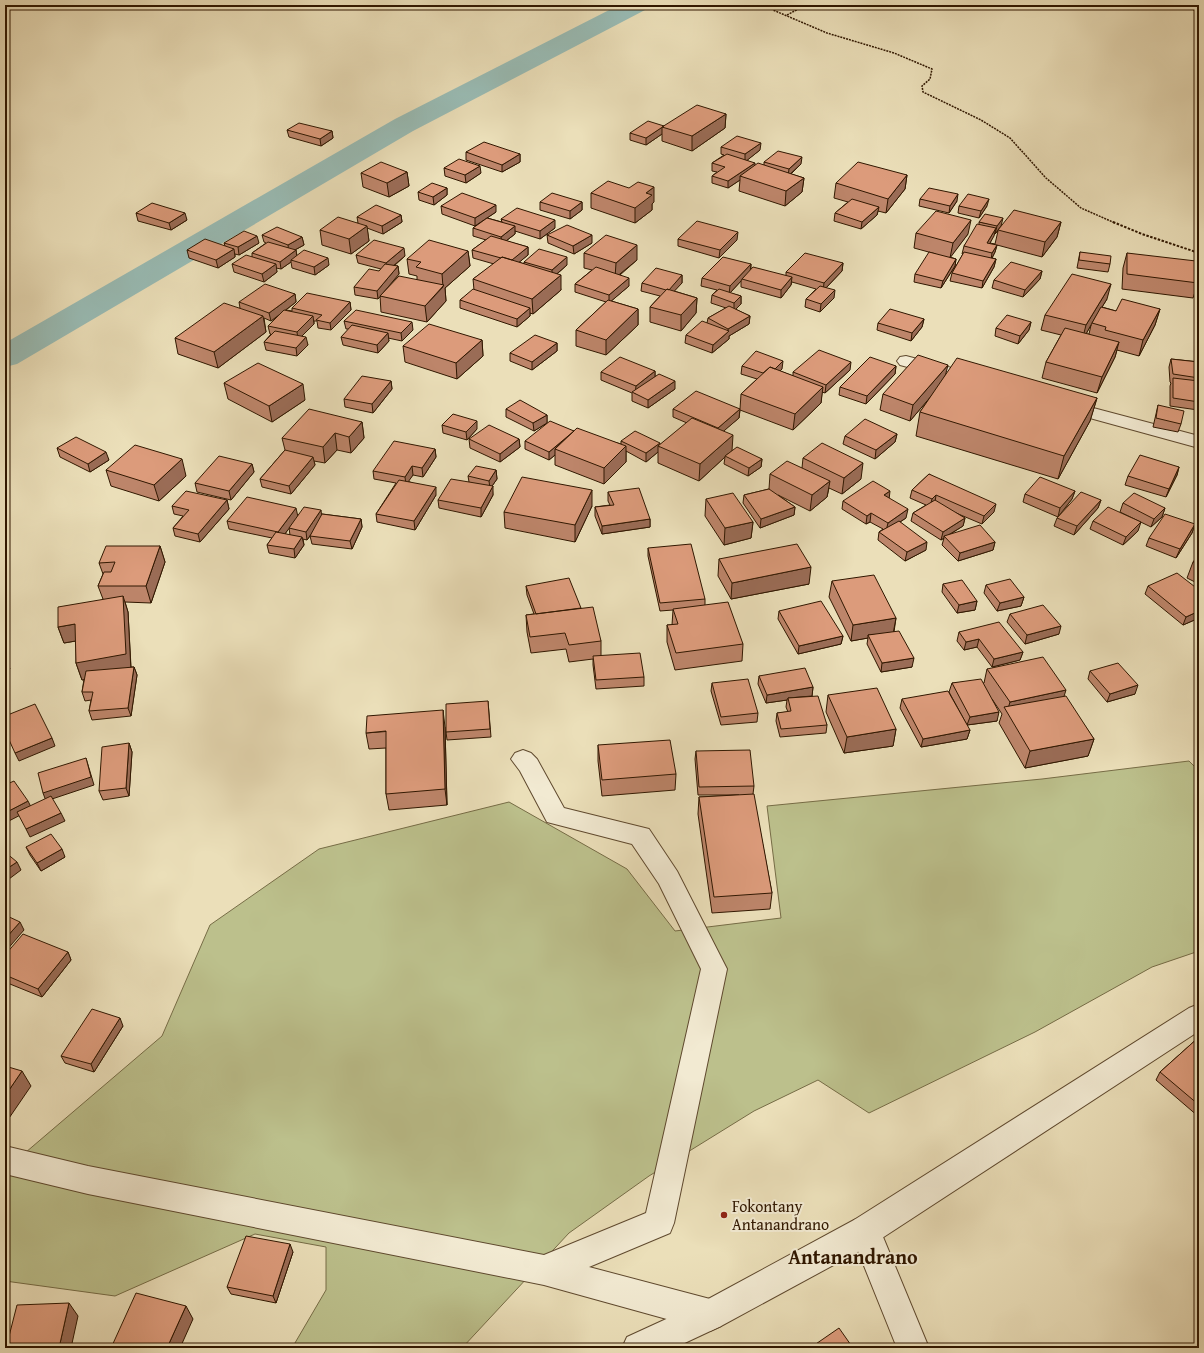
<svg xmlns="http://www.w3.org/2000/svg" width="1204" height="1353" font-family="'Gentium Book Plus',serif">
<rect width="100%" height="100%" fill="#ebdfb9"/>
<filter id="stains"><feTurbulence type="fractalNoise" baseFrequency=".005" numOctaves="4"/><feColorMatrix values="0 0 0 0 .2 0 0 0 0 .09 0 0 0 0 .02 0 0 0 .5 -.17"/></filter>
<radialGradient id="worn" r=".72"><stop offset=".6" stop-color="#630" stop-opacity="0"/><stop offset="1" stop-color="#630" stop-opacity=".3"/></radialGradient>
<path fill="#bcc08c" stroke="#766c46" d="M1189 761 1199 771V951L1152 967 1035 1032 869 1113 818 1080 754 1111 649 1176 569 1233 462 1348H292L326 1290V1247L255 1234 115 1296 5 1281V1170L162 1036 210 925 319 849 509 802 627 869 675 931 781 918 767 806 1042 779Z"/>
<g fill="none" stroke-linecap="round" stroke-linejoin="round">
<path fill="#99bcb5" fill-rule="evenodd" d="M619 5H649L645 10 413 131 17 364 5 367V343L395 119Z"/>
<g stroke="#5f492e" stroke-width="2">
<path id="minor" d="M906 356 982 376 985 380 982 384 976 385 900 365 897 361 900 357Z
M1063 400 1199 436V448L1057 409 1054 405 1057 401Z
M523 750 531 753 537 759 564 808 649 829 677 871 727 969 674 1223 670 1233 589 1267 710 1299 721 1304 726 1315 721 1326 710 1331 544 1285 88 1194 5 1174V1146L88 1166 544 1255 646 1213 701 969 659 884 632 844 547 822 520 771 511 759 515 753Z
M865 1216 876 1220 929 1348H897L850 1231 854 1220Z"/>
</g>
<g stroke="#5f492e" stroke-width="2">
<path id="tertiary" d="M1199 1004V1031L876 1242 721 1326 674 1348H622L627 1337 699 1304 854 1220 1189 1008Z"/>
</g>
<path stroke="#301700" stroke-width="1.5" stroke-dasharray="2 1" stroke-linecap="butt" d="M771 5 773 10 827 33 894 53 932 69 930 79 922 86 923 92 981 120 1010 138 1046 178 1081 208 1115 223
M787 15 806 5"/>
<path stroke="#301700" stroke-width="2" stroke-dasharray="2.5 1.5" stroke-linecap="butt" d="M1113 222 1142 234 1199 253"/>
<use href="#minor" fill="#f2ead2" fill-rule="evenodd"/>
<use href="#tertiary" fill="#f2ead2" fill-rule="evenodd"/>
</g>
<path fill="#bd856a" stroke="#301700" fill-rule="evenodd" d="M1181 5H1199V12Z
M726 114 725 128 692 151 662 141V134L646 145 630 140V133Z
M287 130 332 131 333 138 321 146 289 137Z
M721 147 760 150 747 160 755 166 764 165V162L801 164 791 174 804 178 802 192 785 206 739 191 740 180 728 188 712 183V176L717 172 712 171V163L724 155 721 154Z
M466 152 520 154V162L502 172 466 160Z
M444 168 481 173 466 183 445 176Z
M407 172 409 186 389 197 363 187 361 173Z
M907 175 905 189 886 213 878 211 877 215 861 229 834 221 835 213 848 202 834 198 836 183Z
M447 188V195L434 205 419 200 418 192Z
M591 193 654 202 652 204V210L635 223 591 208Z
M920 199 957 201 949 213 919 206Z
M540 202H582V210L570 219 540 210Z
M441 206 496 212 487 218 502 222 501 219 555 228 540 239 515 231V234L506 241 528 247V255L519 262 524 264V262L567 265 557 274 561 290 533 314 530 313V316L517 327 460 308V300L474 290 473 279 494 264 473 258 472 250 486 240 473 236V228L481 222 475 226 442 214Z
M959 206H987L979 218 958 213Z
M136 213 187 220 171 230 138 221Z
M401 215 402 222 383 234 367 228 369 241 351 254 322 245 320 230 358 223 357 217Z
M979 222 1001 226 1061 222 1057 237 1042 257 997 245 995 252 992 258 996 259 994 267 982 288 950 281 952 273 963 254H962L964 246 979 225ZM998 231 995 244 990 243 994 234H995Z
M916 233 968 234 950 257 956 259 955 266 941 288 914 282 915 274 936 254 914 248Z
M262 235 302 237 304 245 295 250H296L297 256 329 265 315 275 292 268 291 262 281 269 276 268 277 272 264 282 234 272 232 264 252 257V253L266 243 264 242Z
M547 235 592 243 574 254 548 243Z
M678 239 737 240 719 258 678 246Z
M224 243H259L239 255 235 254V257L218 268 189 258 187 250 225 246Z
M468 251 470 266 445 288 446 301 427 322 381 312 380 296 417 280V276L409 274 407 259Z
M1080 252 1110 264 1108 272 1077 268Z
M584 253 637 260 620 275 629 286 611 301 638 309V325L606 355 576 346V330L606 302 575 292V284L592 270 584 268Z
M1127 253 1198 283 1193 298 1122 289 1123 268Z
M356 255 405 256 394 266H398L399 274 378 299 355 295 354 287 379 271 381 269 358 263Z
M843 263 842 271 826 288 834 298 820 312 805 307 806 299 816 289 792 282 791 285 781 298 741 287V281L730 293 741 296V304L735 309 750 316 749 324 729 336V339L712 353 685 343 686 335 707 323 708 318 726 308 711 303 712 295 717 290 701 286 702 278 751 264V269L786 276V272Z
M1042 271 1040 279 1023 297 992 288 994 280Z
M682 275V283L674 291 697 298 696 313 681 331 650 322V307L660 296 641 291 642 283Z
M295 294 296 302 286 310 292 311V308L350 302 351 310 331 330 318 328 317 321H314V324L302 336 308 345 297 356 266 350 264 342 271 334H270L268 326 279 315 271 321 264 318 266 332 218 368 178 354 175 338 240 308 239 302Z
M1107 299 1102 307 1116 311 1160 309 1155 325 1139 356 1117 350 1115 357 1097 393 1042 378 1046 362 1061 335 1041 330 1045 315ZM1091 325 1089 334H1086Z
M924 319 922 327 911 341 877 330 878 323Z
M344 321 413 330 402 341 388 338 389 341 378 353 343 345 341 337 349 329H346Z
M1031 322 1029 330 1018 344 995 336 996 328Z
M482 340 483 356 457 379 405 362 403 346Z
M557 343V351L532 370 510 361V353Z
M1171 359 1199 362V409L1198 410 1170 406V386L1171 383 1170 382 1169 367Z
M742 366 782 369 780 371 793 376V372L850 370 825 393 822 392 821 403 793 430 740 410 739 418 723 431 731 451 762 459 761 467 748 476 724 464 725 457 699 481 658 463V452L646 462 626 451V462L604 484 555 465V455L549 460 525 449V441L574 431 621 444V441L660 445 687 423 673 417V409H740L741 394 757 379 741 374Z
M896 366 895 374 866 404 839 395 840 387Z
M655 371V377L675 389 648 408 632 401V393L601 380V372Z
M945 376 1097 398 1090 421 1058 479 916 436 920 412 931 396 910 421 880 410 883 394Z
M391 381 392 389 373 413 345 407 344 399Z
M224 383 305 400 272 422 228 399Z
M1158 405 1181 424 1178 432 1153 427 1156 414Z
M506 409 547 415V423L534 431 506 417Z
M362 422 364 438 351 453 337 450 325 463 314 461 315 465 291 494 262 487 260 479 285 450 282 438Z
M442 425 477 429 467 440 443 433Z
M897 434 895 442 875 459 843 444 845 436Z
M469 439H519L520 447 500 462 470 448Z
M57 448 109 460 90 472 60 457Z
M435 449 436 457 423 477 413 475 408 481 436 495 415 530 377 522 376 514 396 483 374 479 373 471Z
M803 458 861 479 842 494 829 488 827 497 810 511 778 495 795 507 794 515 760 528 743 503 744 495 769 489 770 474 802 468Z
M252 464 254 472 231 500 197 492 195 483Z
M1179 467 1177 475 1166 497 1125 485 1128 476Z
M106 470 186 476 159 501 111 486Z
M496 470 497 479 492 486 493 495 481 517 439 508 438 500 469 482 468 476Z
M929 474 994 512 982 524 956 513 965 518 963 526 949 535 995 542 993 550 958 561 942 545 944 538 941 540 911 521 913 513 926 505 910 498 912 490Z
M1075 491 1072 499 1058 517 1023 502 1025 494Z
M608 492 650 519V527L602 534 595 516V507L610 505 608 501Z
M706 499 753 522 751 538 724 545 705 516Z
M889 499 906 518 900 522 926 550 905 561 878 540 879 532 883 529 870 522 866 524 842 509 843 501Z
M227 500 229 509 200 542 175 536 173 528 183 516 174 514 172 506Z
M1101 500 1098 508 1074 535 1054 526 1057 518Z
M1123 503 1165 508 1162 517 1151 527 1120 512Z
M592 506 575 542 505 528 504 512Z
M322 514 361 519 362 527 352 549 312 544 310 536 307 540 303 539 304 545 295 558 269 553 267 545 272 538 229 529 227 521 298 515ZM289 528 290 535 285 534Z
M1093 521 1138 531 1123 545 1090 529Z
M1195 524 1192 533 1176 558 1146 546 1149 538Z
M160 546 165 562 151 603 125 602 128 612 131 667H134L137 675 131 716 92 720 89 711 91 700 85 701 82 692 84 679 82 680 76 663V641L64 643 58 627 103 599 98 586 103 574 99 563Z
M648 548 705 599V605L743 644 742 661 675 670 667 642V625H672L673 610 660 611 648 556Z
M1199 555V584L1187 578 1193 562Z
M719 559 809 584 731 599 718 576Z
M832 581 896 618 894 632 912 667 881 672 867 644 868 638 851 641 829 597Z
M943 584 977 601 975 610 957 613 942 592Z
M986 585 1024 597 1021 606 997 611 984 593Z
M526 586 581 608 601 641V656L644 677V686L596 689 593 665V659L569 662 566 649 531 653 527 632 526 615 534 614 527 595Z
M1148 586 1199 590V618L1183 625 1145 594Z
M779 611 843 636 841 644 798 654 778 619Z
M1010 614 1059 634 1025 644 1007 622Z
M959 632 1023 652 1020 660 992 667 977 647 964 650 957 641Z
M987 669 1064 696 1094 739 1088 756 1025 768 999 723 1002 714 992 699 997 721 967 725 949 692 952 683H984Z
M1090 671 1135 694 1107 702 1088 679Z
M759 676 813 687 812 696 827 725 826 733 780 737 776 721 777 713 788 712 786 707 787 700 766 703 758 684Z
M712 683 758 713 757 722 721 725 711 691Z
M828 695 896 729 893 746 844 753 826 712Z
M902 699 970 730 967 739 921 747 900 708Z
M488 701 491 737 447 740 446 732Z
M445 727 447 805 389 810 386 794V748L369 749 366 733Z
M129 743 132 752 129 796 103 800 99 791Z
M598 745 676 774 675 790 602 796 598 761Z
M696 751 754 786 753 794 772 893 770 909 712 913 698 814 699 797 739 795H698L695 759Z
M26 847 65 857 41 871 30 855Z
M68 952 71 960 42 997 5 982V955Z
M123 1026 94 1072 65 1063 61 1056Z
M1199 1037V1117L1156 1080 1160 1072Z
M293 1252 276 1303 231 1294 227 1287Z"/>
<path fill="#9a6c56" stroke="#301700" d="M726 114 725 128 692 151V136Z
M662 127V134L646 145V138Z
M332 131 333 138 321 146 320 139Z
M761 143 760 150 745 162V154Z
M520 154V162L502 172V165Z
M802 157 801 164 788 176 789 169Z
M755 163V170L740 176V180L728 188V181Z
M480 166 481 173 466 183 465 175Z
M407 172 409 186 389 197 387 183Z
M907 175 905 189 886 213 888 199Z
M804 178 802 192 785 206 786 191Z
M654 187V202L652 204V210L635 223V208L646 193Z
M447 188V195L434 205 433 197Z
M958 194 957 201 949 213 950 206Z
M989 199 987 206 979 218 981 211Z
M582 202V210L570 219V211Z
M496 205V212L475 226V218Z
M879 207 877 215 861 229 862 222Z
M185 213 187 220 171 230 169 223Z
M401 215 402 222 383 234 382 226Z
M1003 218 1001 226 995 234 997 226Z
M555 220V228L540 239V231Z
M971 220 968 234 950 258 953 243Z
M1061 222 1057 237 1042 257 1045 242Z
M367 226 369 241 351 254 349 239Z
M515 226V234L502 244 501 237Z
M996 228 994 236 986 250 987 243Z
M738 232 737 240 719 258 720 250Z
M592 235V243L574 254 573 246Z
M257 236 259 243 239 255 238 247Z
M302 237 304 245 289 253 288 245Z
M637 245V260L615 278 616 263Z
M997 245 995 252 991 260 992 253Z
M528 247V255L511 269 510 261Z
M404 248 405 256 387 271 386 263Z
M234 249 235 257 218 268 216 260Z
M296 250 297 258 291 260V262L281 269 280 262Z
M468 251 470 266 445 288 446 301 427 322 425 306 443 287 442 274Z
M567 257V265L552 278V270Z
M328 258 329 265 315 275 314 267Z
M956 259 955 266 941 288 943 281Z
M996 259 994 267 982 288 983 281Z
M843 263 842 271 823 291 824 283Z
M276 264 277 272 264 282 262 274Z
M751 264 750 272 742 279 741 281 729 294 730 286Z
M398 266 399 274 378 299 377 291Z
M1042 271 1040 279 1023 297 1025 290Z
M561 275V290L533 314 532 299Z
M682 275V283L668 298V290Z
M792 277 791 285 781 298V290Z
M629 278V286L609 303V295Z
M1111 284 1107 299 1092 323 1091 325 1082 341 1086 325Z
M835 290 834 298 820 312 821 304Z
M295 294 296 302 271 321 269 313Z
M741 296V304L734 311V303Z
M697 298 696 313 681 331V315Z
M350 302 351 310 331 330 330 323Z
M530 308V316L517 327V319Z
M638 309V325L606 355V340Z
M1160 309 1155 325 1139 356 1143 340Z
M263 316 266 332 218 368 214 352Z
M313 316 314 324 298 340 297 332Z
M750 316 749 324 729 336V339L712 353 713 345 728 332V329Z
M924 319 922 327 911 341 912 333Z
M412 322 413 330 402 341 401 333Z
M1031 322 1029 330 1018 344 1020 336Z
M388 333 389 341 378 353 377 345Z
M306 337 308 345 297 356 296 348Z
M482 340 483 356 457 379 456 363Z
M1119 342 1115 357 1097 393 1102 377Z
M557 343V351L532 370V362Z
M783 361 782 369 768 383 769 375Z
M851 362 850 370 825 393 826 385Z
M948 365 944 381 910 421 913 405Z
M896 366 895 374 866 404 867 396Z
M655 371V380L635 394 636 386Z
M391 381 392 389 373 413 372 404Z
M675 381V389L648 408V400Z
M303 384 305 400 272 422 269 406Z
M823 387 821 403 793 430 795 414Z
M1097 398 1090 421 1058 479 1064 456Z
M740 409 739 418 718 436V428Z
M547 415V423L534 431 533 423Z
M477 421V429L467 440 466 432Z
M362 422 364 438 351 453 349 437Z
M575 431 555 449V455L549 460V452Z
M335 433 337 450 325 463 323 447Z
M897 434 895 442 875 459 876 450Z
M733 435 732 451 725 456V457L699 481 700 464Z
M519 439 520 447 500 462V454Z
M660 443V447L658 446V452L646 462V453Z
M626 446V462L604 484V468Z
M435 449 436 457 423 477 422 468Z
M106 452 109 460 90 472 88 464Z
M313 457 315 465 291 494 289 486Z
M182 459 186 476 159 501 154 485Z
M762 459 761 467 748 476 749 468Z
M863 463 861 479 842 494 844 478Z
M252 464 254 472 231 500 229 491Z
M412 466 413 475 406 485 405 477Z
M1179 467 1177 475 1166 497 1169 489Z
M496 470 497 479 490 489 489 481Z
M830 481 827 497 810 511 812 495Z
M493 486V495L481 517V508Z
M436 487V495L415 530 414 521Z
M592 490V506L575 542V525Z
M890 491 889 500 884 495Z
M1075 491 1072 499 1058 517 1060 508Z
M936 495 935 503 930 507 932 499Z
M227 500 229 509 200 542 198 534Z
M1101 500 1098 508 1074 535 1077 526Z
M996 504 994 512 982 524 984 516Z
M795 507 794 515 760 528 761 519Z
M296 508 298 517 280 540 278 532Z
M1165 508 1162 517 1151 527 1154 519Z
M908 509 906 518 886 531 888 523Z
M321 510 322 519 307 540 306 532Z
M871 513 870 522 866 524 867 516Z
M965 518 963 526 945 537 944 536V538L941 540 943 532Z
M361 519 362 527 352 549 350 541Z
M650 519V527L602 534V526Z
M753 522 751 538 724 545 725 528Z
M1141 522 1138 531 1123 545 1126 537Z
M1195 524 1192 533 1176 558 1180 549Z
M302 537 304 545 295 558 294 549Z
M927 542 926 550 905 561 907 552Z
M995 542 993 550 958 561 960 553Z
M160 546 165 562 151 603 146 586Z
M811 567 809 584 731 599 732 583Z
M123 596 128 612 131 671 82 680 76 663Z
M1024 597 1021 606 997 611 1000 603Z
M977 601 975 610 957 613 959 605Z
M1199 611V618L1183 625 1186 617Z
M896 618 893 634 868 635V638L851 641 853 625Z
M75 624 81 640 64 643 58 627Z
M1061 626 1059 634 1025 644 1027 635Z
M843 636 841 644 798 654 799 646Z
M979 639 977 647 964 650 966 642Z
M1023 652 1020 660 992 667 994 659Z
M914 658 912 667 881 672 882 663Z
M7 661 10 669 5 672V662Z
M134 667 137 675 131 716 128 708Z
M1138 685 1135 694 1107 702 1110 694Z
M813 687 812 696 788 698 787 700 766 703 767 695Z
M1066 690 1061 706 1007 712 1010 702Z
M443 710 445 727 447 805 445 789Z
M999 712 997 721 967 725 970 717Z
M896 729 893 746 844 753 847 737Z
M970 730 967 739 921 747 923 739Z
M52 738 55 746 19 761 15 753Z
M1094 739 1088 756 1025 768 1030 751Z
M129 743 132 752 129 796 126 788Z
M86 758 94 785 46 801 43 793Z
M28 801 32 809 5 823V813Z
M61 813 65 821 30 837 26 829Z
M62 849 65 857 41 871 37 863Z
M17 862 21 870 5 882V870Z
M20 922 24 930 5 952V939Z
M68 952 71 960 42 997 38 989Z
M120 1018 123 1026 94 1072 91 1064Z
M22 1071 31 1086 5 1124V1096Z
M290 1244 293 1252 276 1303 273 1296Z
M69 1303 78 1316 71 1348H59Z
M186 1306 193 1319 180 1348H167Z"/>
<path fill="#dc9b7b" stroke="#301700" d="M697 105 726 114 692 136 662 127Z
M648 121 664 126 646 138 630 133Z
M299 123 332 131 320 139 287 130Z
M737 136 761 143 745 154 721 147Z
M484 142 520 154 502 165 466 152Z
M778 151 802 157 789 169 764 162Z
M727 154 755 163 728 181 712 176 725 167 712 163Z
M459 159 480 166 465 175 444 168Z
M381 162 407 172 387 183 361 173Z
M858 162 907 175 888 199 836 183Z
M758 163 804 178 786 191 740 176Z
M608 181 629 188 638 182 654 187 646 193 652 195 635 208 591 193Z
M432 183 447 188 433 197 418 192Z
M929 188 958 194 950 206 920 199Z
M462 193 496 205 475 218 441 206Z
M552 193 582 202 570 211 540 202Z
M968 194 989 199 981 211 959 206Z
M852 199 879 207 862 222 835 213Z
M152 203 185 213 169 223 136 213Z
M376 205 401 215 382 226 357 217Z
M517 208 555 220 540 231 501 219Z
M1014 210 1061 222 1045 242 998 230Z
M936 211 971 220 953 243 916 233Z
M985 214 1003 218 997 226 979 222Z
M338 217 367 226 349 239 320 230Z
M487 218 515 226 501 237 473 228Z
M697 221 738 232 720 250 678 239Z
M977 224 996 228 987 243 997 245 992 253 964 246Z
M567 225 592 235 573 246 547 235Z
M277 227 302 237 288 245 262 235Z
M244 231 257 236 238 247 224 243Z
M606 235 637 245 616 263 584 253Z
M491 236 528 247 512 260 502 257 501 258 472 250Z
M205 239 234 249 216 260 187 250Z
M374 240 404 248 386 263 356 255Z
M429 240 468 251 442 274 416 267 421 262 407 259Z
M268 242 296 250 280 262 252 253Z
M539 249 567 257 552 270 524 262Z
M304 250 328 258 314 267 291 260Z
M929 252 956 259 943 281 915 274Z
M964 252 996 259 983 281 952 273Z
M1080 252 1111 256 1110 264 1079 260Z
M805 253 843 263 824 283 786 272Z
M1127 253 1196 261 1198 283 1127 274Z
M246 255 276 264 262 274 232 264Z
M502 257 561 275 532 299 473 279Z
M723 257 751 264 730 286 702 278Z
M1011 262 1042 271 1025 290 994 280Z
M385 264 398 266 377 291 354 287 369 269 379 271Z
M596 267 629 278 609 295 575 284Z
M753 267 792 277 781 290 742 279Z
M656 268 682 275 669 290 667 289 666 290 642 283Z
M1072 274 1111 284 1086 325 1045 315Z
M399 276 444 285 425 306 380 296Z
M265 284 295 294 269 313 239 302Z
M820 286 835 290 821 304 806 299Z
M473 289 530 308 517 319 460 300Z
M667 289 697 298 681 315 650 307Z
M719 289 741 296 734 303 712 295Z
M307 293 350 302 330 323 316 320 322 315 292 308Z
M1122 299 1160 309 1143 340 1105 330 1106 327 1092 323 1101 307 1116 311Z
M608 300 638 309 606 340 576 330Z
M224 303 263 316 214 352 175 338Z
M729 306 750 316 728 329 708 318Z
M890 309 924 319 912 333 878 323Z
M284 310 313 316 297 332 268 326Z
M356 310 412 322 401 333 344 321Z
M1007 315 1031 322 1020 336 996 328Z
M702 321 729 331 713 345 686 335Z
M429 324 482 340 456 363 403 346Z
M352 325 388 333 377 345 341 337Z
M1065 328 1119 342 1102 377 1046 362Z
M275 331 306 337 296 348 264 342Z
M535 335 557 343 532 362 510 353Z
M819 350 851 362 826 385 793 372Z
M756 351 783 361 775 369 770 367 763 373 742 366Z
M918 355 948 365 913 405 883 394Z
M620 357 655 371 636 386 601 372Z
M870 357 896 366 867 396 840 387Z
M957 358 1097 398 1064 456 920 412Z
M1171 359 1199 362V378L1173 374Z
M258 363 303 384 269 406 224 383Z
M770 367 823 387 795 414 741 394Z
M659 374 675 381 648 400 632 392Z
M362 376 391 381 372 404 344 399Z
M1173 378 1199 381V402L1173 398Z
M696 391 740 409 718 428 673 409Z
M520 400 547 415 533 423 506 409Z
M1158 405 1184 411 1181 424 1156 418Z
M309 409 362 422 349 437 335 433 323 447 282 438Z
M453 414 477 421 466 432 442 425Z
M692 418 733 435 700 464 658 446Z
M865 419 897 434 876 450 845 436Z
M550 421 574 431 549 452 525 441Z
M489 425 519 439 500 454 469 439Z
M577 428 626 446 604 468 555 449Z
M635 431 660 443 646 453 621 441Z
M76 437 106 452 88 464 57 448Z
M394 441 435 449 422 468 412 466 405 477 373 471Z
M822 443 863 463 844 478 803 458Z
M135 445 182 459 154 485 106 470Z
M737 447 762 459 749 468 725 456Z
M285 450 313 457 289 486 260 479Z
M1140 455 1179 467 1169 489 1128 476Z
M219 456 252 464 229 491 195 483Z
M787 461 830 481 812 495 770 474Z
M476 466 496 470 489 481 468 476Z
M929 474 996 504 984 516 936 495 932 499 912 490Z
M522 477 592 490 575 525 504 512Z
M1040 477 1075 491 1060 508 1025 494Z
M451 479 493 486 481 508 438 500Z
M399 480 436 487 414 521 376 514Z
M873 481 890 491 884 495 908 509 888 523 871 513 867 516 843 501Z
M639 488 650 519 602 526 595 507 614 505 608 492Z
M769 489 795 507 761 519 744 495Z
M186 491 227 500 198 534 173 528 189 510 172 506Z
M1081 492 1101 500 1077 526 1057 518Z
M733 493 753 522 725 528 706 499Z
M1134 493 1165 508 1154 519 1123 503Z
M247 497 296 508 278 532 227 521Z
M935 500 965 518 943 532 913 513Z
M304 507 321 510 306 532 289 528Z
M1108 507 1141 522 1126 537 1093 521Z
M322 514 361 519 350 541 310 536Z
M1165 514 1195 524 1180 549 1149 538Z
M899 521 927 542 907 552 879 532Z
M980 525 995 542 960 553 944 536Z
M276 532 302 537 294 549 267 545Z
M691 544 705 599 660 603 648 548Z
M797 544 811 567 732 583 719 559Z
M106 546H160L146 586H98L104 572H111L115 562 99 563Z
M1199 555V564L1193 562Z
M1177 573 1199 590V611L1186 617 1148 586Z
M874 575 896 618 853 625 832 581Z
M569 578 581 608 536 614 526 586Z
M1010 579 1024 597 1000 603 986 585Z
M962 580 977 601 959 605 943 584Z
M123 596 126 654 76 663 75 624 58 627V607Z
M821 601 843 636 799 646 779 611Z
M728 602 743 644 676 653 667 625 678 624 673 609Z
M1043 605 1061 626 1027 635 1010 614Z
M593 607 601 641 569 645 565 633 530 637 526 615Z
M999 622 1023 652 994 659 979 639 966 642 959 632Z
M899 631 914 658 882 663 868 635Z
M640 653 644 677 596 680 593 656Z
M1043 657 1066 690 1010 702 987 669Z
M1118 663 1138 685 1110 694 1090 671Z
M134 667 128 708 89 711 93 692H82L86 671Z
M805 668 813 687 767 695 759 676Z
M748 679 758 713 721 717 712 683Z
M981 679 999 712 970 717 952 683Z
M877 688 896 729 847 737 828 695Z
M948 691 970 730 923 739 902 699Z
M818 696 827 725 781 729 777 713 791 711 788 698Z
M1066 696 1094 739 1030 751 1004 707Z
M488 701 490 729 446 732V704Z
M35 704 52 738 15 753 5 731V716Z
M443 710 445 789 386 794V731L366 733 367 716Z
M670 740 676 774 602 780 598 745Z
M129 743 126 788 99 791 102 747Z
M750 750 754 786 699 787 696 751Z
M86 758 91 777 43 793 38 773Z
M14 781 28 801 5 813V785Z
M754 794 772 893 714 897 699 797Z
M51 796 61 813 26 829 17 812Z
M51 834 62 849 37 863 26 847Z
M5 852 17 862 5 870Z
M5 915 20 922 5 939Z
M23 934 68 952 38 989 5 975V955Z
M92 1009 120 1018 91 1064 61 1056Z
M1199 1037V1105L1160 1072Z
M5 1066 22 1071 5 1096Z
M246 1236 290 1244 273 1296 227 1287Z
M136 1293 186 1306 167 1348H111Z
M69 1303 59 1348H6L17 1305Z
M839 1328 853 1348H810Z"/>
<circle fill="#8f2418" stroke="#f2ead2" stroke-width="1.5" cx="724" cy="1215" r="4"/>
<g text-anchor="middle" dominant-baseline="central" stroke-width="4" stroke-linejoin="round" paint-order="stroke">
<g font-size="16" fill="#301700" stroke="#f2ead2" text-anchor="start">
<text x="732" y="1206">Fokontany<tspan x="732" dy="18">Antanandrano</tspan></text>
</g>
<g font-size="20" font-weight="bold" fill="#301700" stroke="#f2ead2">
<text x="853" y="1256">Antanandrano</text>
</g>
</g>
<rect width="1204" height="1353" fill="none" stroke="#ebdfb9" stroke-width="20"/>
<rect x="6" y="6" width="1192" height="1341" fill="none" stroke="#301700" stroke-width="2"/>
<rect x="10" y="10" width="1184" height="1333" fill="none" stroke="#301700"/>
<rect width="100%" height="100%" filter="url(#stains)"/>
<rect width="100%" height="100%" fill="url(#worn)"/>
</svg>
